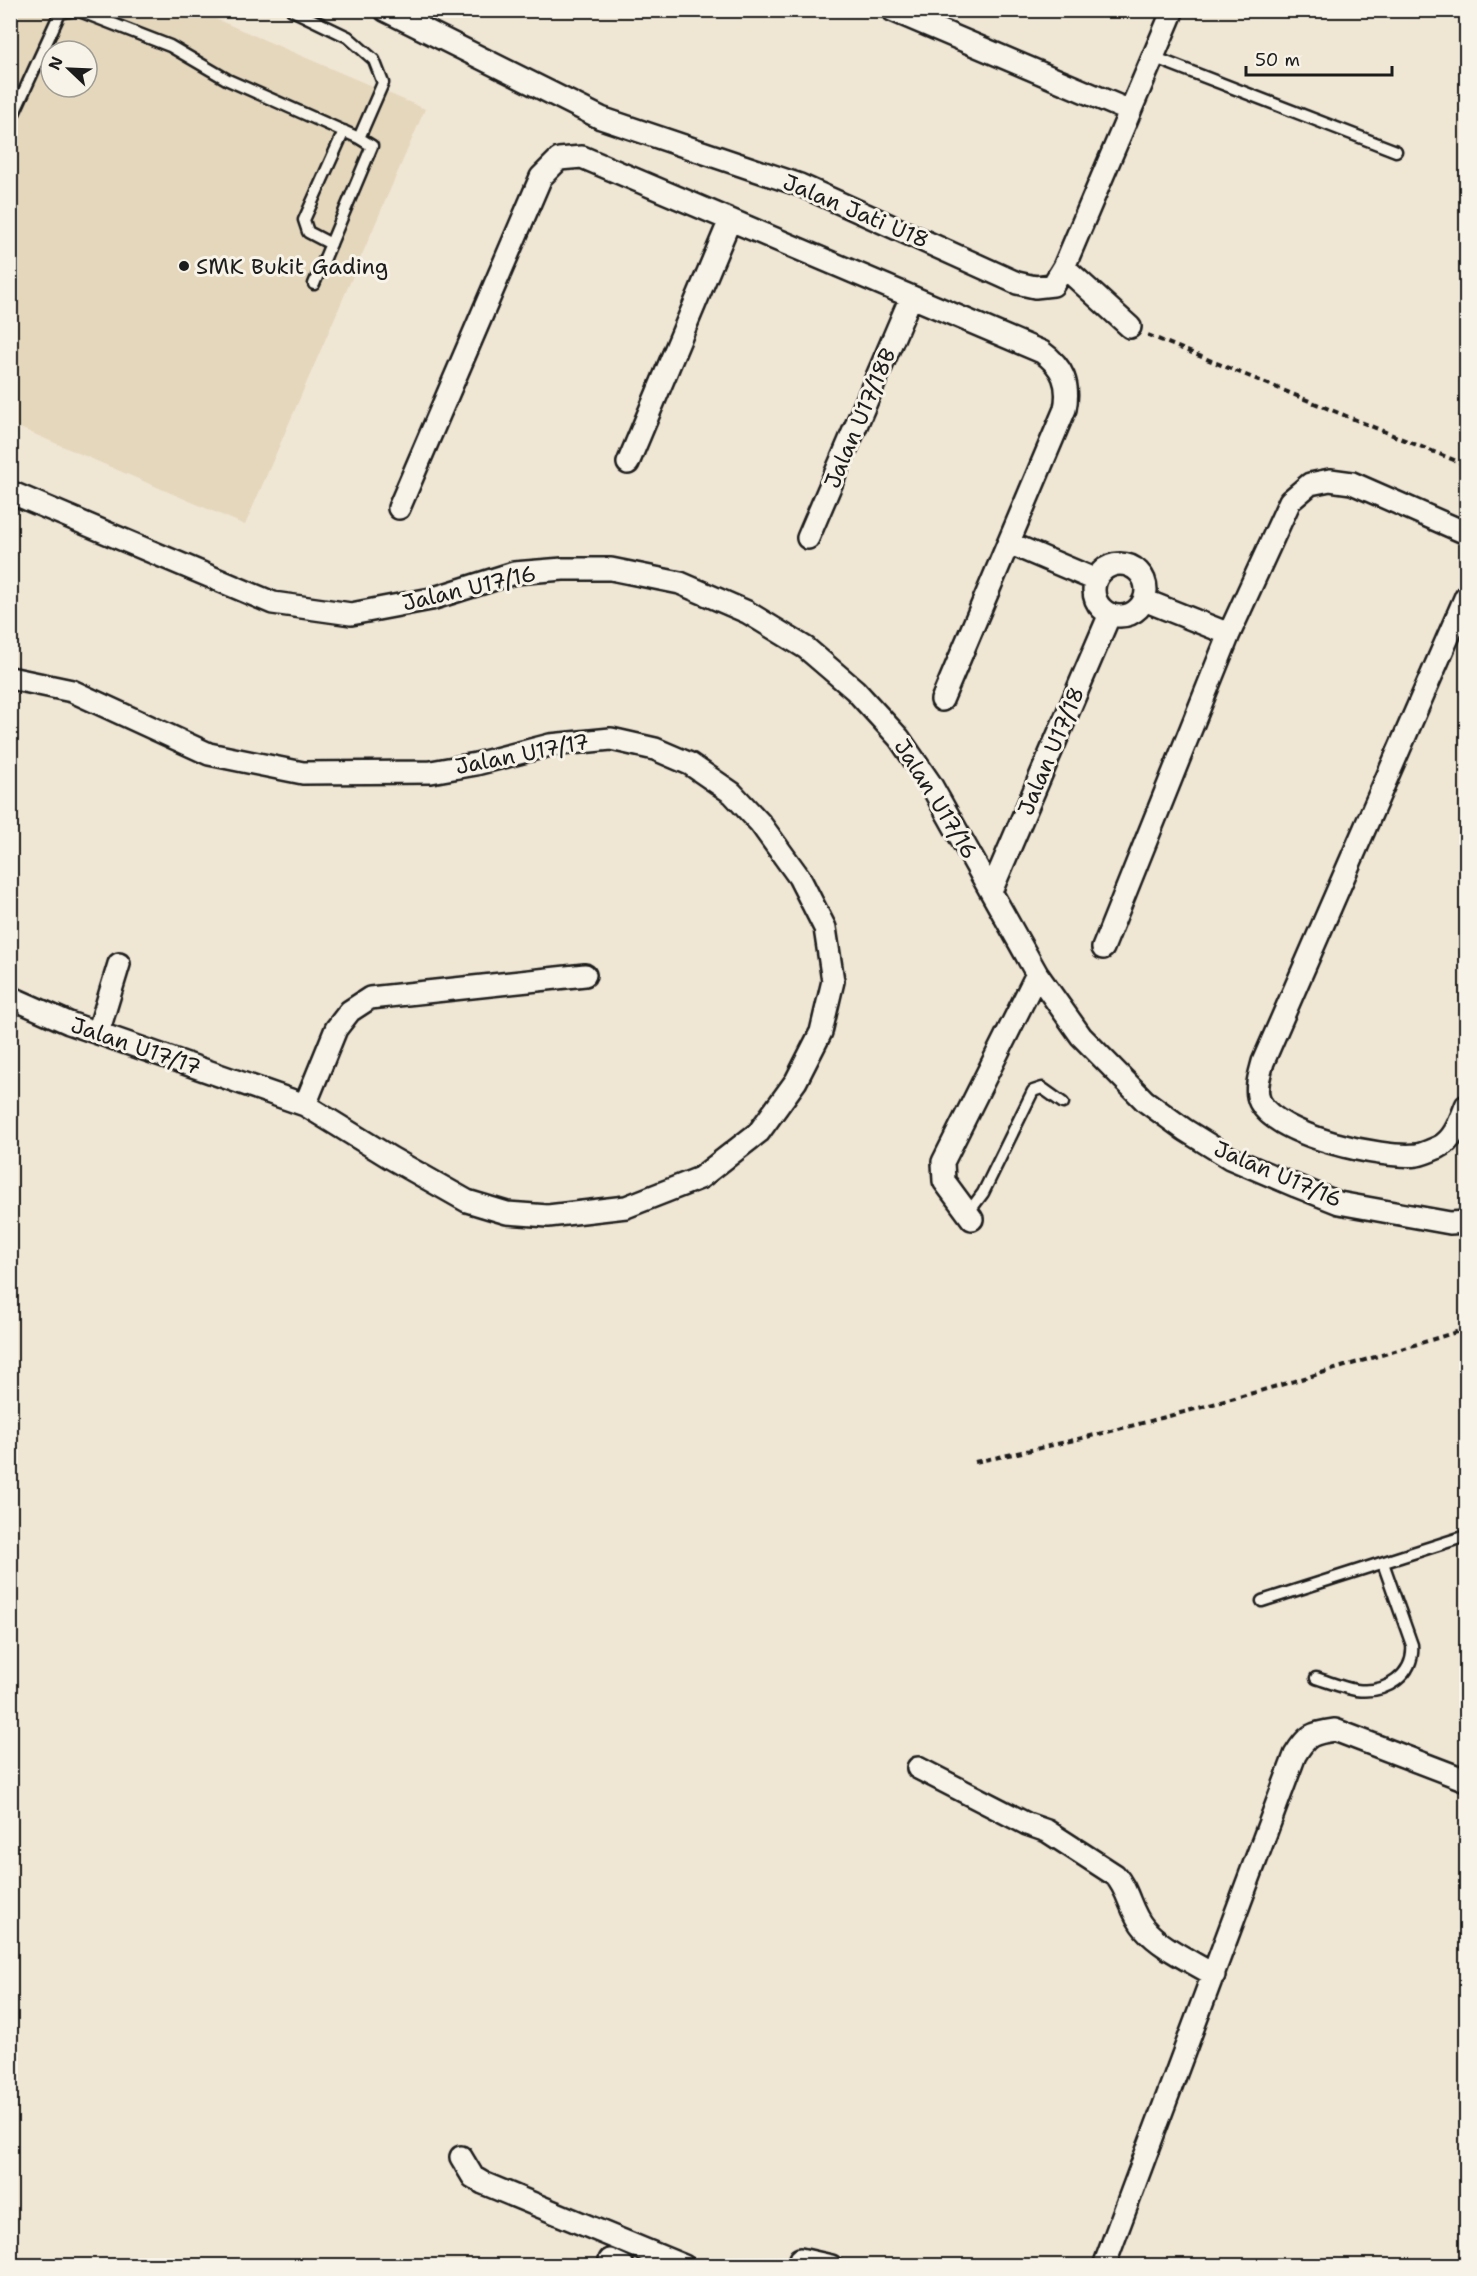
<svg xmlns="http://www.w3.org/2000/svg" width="1477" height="2276" font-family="'Shantell Sans',sans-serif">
<rect width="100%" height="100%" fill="#efe6d4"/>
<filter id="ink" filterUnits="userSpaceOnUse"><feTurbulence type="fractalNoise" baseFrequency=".0167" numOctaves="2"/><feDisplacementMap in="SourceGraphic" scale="12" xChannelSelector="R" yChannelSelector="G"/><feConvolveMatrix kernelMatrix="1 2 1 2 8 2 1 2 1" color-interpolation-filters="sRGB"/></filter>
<g filter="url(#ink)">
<path fill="#e5d7bc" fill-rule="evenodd" d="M11 11H197L425 109 245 525 11 424ZM51 51H87V87H51Z"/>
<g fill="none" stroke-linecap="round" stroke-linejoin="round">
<g stroke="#1c1c1c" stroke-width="15">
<path id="lane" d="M77 10 170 46 228 80 359 138 372 146 314 284
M292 10 348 37 374 60 383 83 359 138
M1153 57 1396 151
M10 122 60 13 76 10
M331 244 308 232 304 220 344 131
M968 1213 983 1193 1033 1091 1042 1088 1063 1103
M1262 1601 1466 1536
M1316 1678C1329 1682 1343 1688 1356 1690 1386 1694 1415 1675 1412 1645L1383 1563"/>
</g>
<g stroke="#1c1c1c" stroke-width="26">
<path id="street" d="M385 10 601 118 800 185 1017 283 1035 287 1053 285 1064 267 1173 10
M892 10 1130 111
M1064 267 1130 327
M628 463 730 220
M10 492 273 603 351 614 431 599 514 573 563 569H611L680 583 747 612 806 648 855 690 899 738 930 783 1037 974 1081 1036 1145 1101 1185 1130 1230 1158 1296 1186 1339 1203 1450 1223 1466 1222
M399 508 541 177 559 159 582 157 1042 352C1063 367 1070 384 1065 409L942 700
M808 538 911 297
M1009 543 1096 580
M1094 590a26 26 0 1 1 52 0a26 26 0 1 1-52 0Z
M1466 596 1263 1062C1260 1074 1254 1090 1260 1102 1277 1136 1382 1159 1417 1155 1424 1154 1432 1150 1439 1147 1454 1140 1460 1121 1466 1106
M1144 600 1229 634
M10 678 72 691 209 754 303 773 431 772 476 764 550 745 611 739 655 749 690 764 732 793 760 823 799 877 825 928 833 981 821 1032 796 1081 759 1132 700 1178 626 1207 548 1216 507 1213 467 1201 391 1158 305 1105 69 1023 10 997
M992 889 1110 614
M1103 948 1229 634 1290 501 1310 484 1330 480 1352 483 1466 533
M98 1033 119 964
M305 1105 336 1029 350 1011 370 998 585 975
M972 1219 944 1181 943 1162 1037 974
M918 1768 1027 1824 1047 1831 1115 1875C1129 1890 1130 1912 1144 1928 1161 1948 1191 1961 1214 1975
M461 2157 473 2177 483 2183 684 2266
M800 2259 831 2266
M610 2260 623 2266
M1104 2266 1295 1755C1307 1735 1312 1733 1335 1730L1466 1780"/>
</g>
<path stroke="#1c1c1c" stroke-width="4" stroke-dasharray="6 4.5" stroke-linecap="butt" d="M1148 335 1466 465
M975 1462C1141 1428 1305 1379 1466 1329"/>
<use href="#lane" stroke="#f7f3e8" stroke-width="10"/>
<use href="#street" stroke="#f7f3e8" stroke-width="21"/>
</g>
</g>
<circle fill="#1c1c1c" stroke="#f7f3e8" stroke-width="2" cx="184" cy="266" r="6"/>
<g text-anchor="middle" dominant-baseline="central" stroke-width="6" stroke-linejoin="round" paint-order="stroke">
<g font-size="22" fill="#1c1c1c" stroke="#f7f3e8">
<text transform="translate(856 211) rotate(23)">Jalan Jati U18</text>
<text transform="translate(860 418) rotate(-67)">Jalan U17/18B</text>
<text transform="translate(469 588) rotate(-13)">Jalan U17/16</text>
<text transform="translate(1051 751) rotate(-67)">Jalan U17/18</text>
<text transform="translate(522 754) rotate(-11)">Jalan U17/17</text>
<text transform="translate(936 799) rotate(58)">Jalan U17/16</text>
<text transform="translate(136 1046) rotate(19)">Jalan U17/17</text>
<text transform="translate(1278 1174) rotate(23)">Jalan U17/16</text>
</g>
<g font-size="22" fill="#1c1c1c" stroke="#f7f3e8" text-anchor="start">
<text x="196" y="266">SMK Bukit Gading</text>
</g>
</g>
<rect width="1477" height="2276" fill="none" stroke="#f7f3e8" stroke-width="36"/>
<rect x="18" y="18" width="1441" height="2240" fill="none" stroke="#1c1c1c" stroke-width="2" filter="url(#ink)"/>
<g transform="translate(69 69) rotate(293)"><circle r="28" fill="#f7f3e8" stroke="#9f9d96" stroke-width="1.5"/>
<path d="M0-4.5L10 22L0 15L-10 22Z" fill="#1c1c1c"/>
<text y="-9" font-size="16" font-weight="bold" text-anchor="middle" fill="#1c1c1c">N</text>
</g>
<path d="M1246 66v9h146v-9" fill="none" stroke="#1c1c1c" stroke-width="3"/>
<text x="1255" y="66" font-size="18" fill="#1c1c1c" stroke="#f7f3e8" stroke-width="4.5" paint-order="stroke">50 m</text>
</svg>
